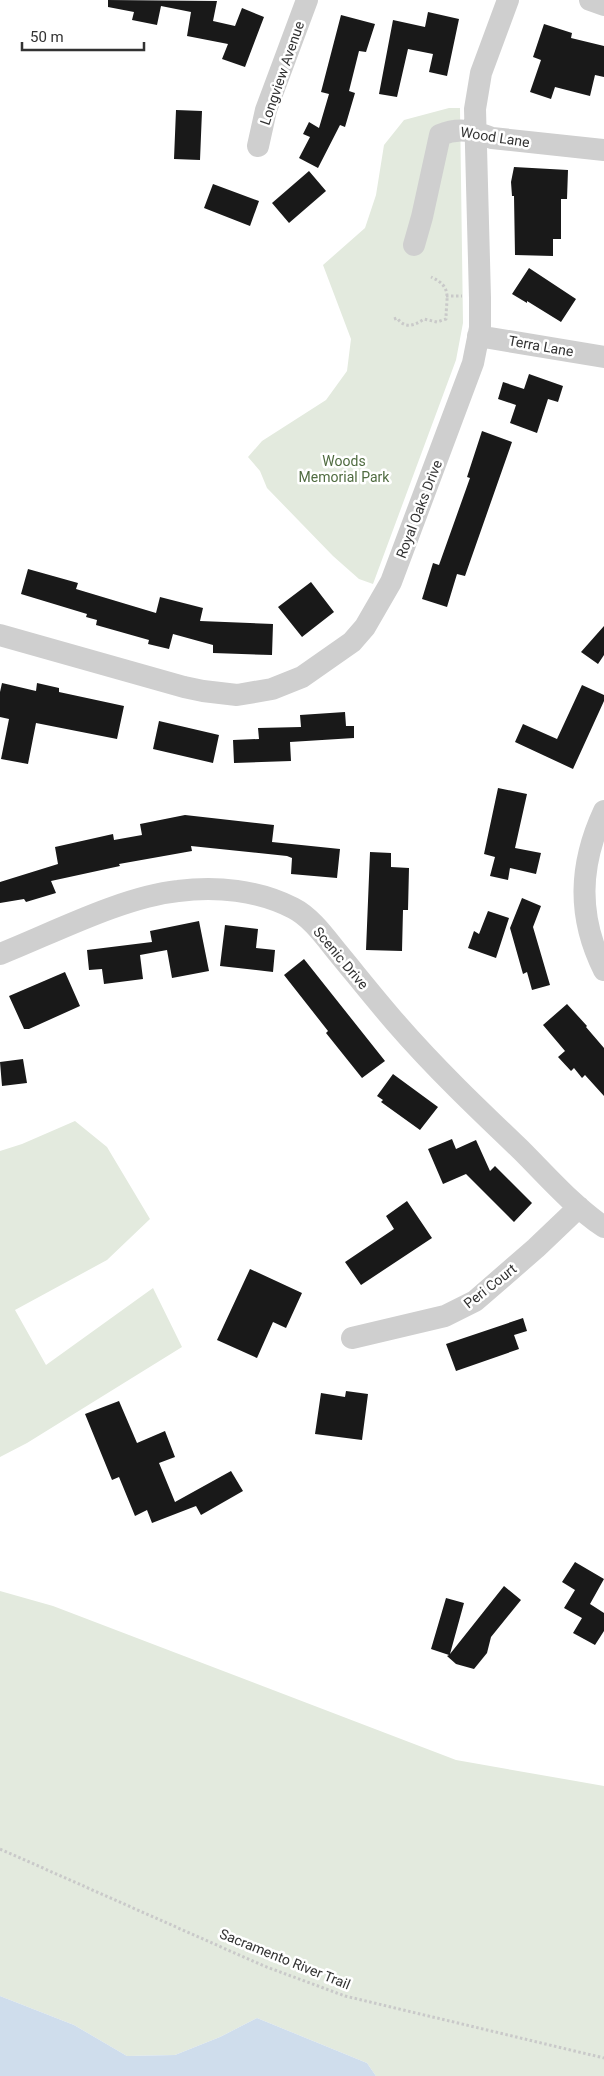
<svg xmlns="http://www.w3.org/2000/svg" width="604" height="2076" font-family="Roboto,sans-serif">
<rect width="100%" height="100%" fill="#fff"/>
<path fill="#e3eade" d="M449 108H460L463 323 456 360 373 584 359 579 333 556 267 488 260 471 248 457 262 441 326 400 347 371 351 339 323 265 365 228 376 195 384 145 404 120Z
M75 1121 107 1147 150 1219 107 1260 15 1310 46 1365 153 1288 182 1347 27 1443 0 1457V1151L22 1144Z
M0 1591 53 1606 456 1760 604 1786V2076H376L367 2063 257 2018 220 2037 175 2055 127 2056 74 2025 0 1996Z"/>
<path fill="#cfddec" d="M0 1996 74 2025 127 2056 175 2055 220 2037 257 2018 367 2063 376 2076H0Z"/>
<path fill="#191919" d="M108 0 217 1 213 21 235 26 242 8 264 17 245 67 222 59 228 44 187 36 191 12 161 6 157 25 132 20 134 12 108 7Z
M428 12 459 19 447 76 429 72 433 54 408 49 397 97 379 94 393 20 425 27Z
M341 15 375 24 366 52 359 51 349 91 355 93 345 127 340 125 318 168 299 158 310 137 303 134 309 122 319 128 329 94 321 92Z
M544 24 572 33 571 38 604 46V77L595 75 590 96 555 87 551 99 530 92 541 60 533 57Z
M176 110 202 111 200 160 174 159Z
M514 167 568 170 567 199H561V239H553V256L515 255 514 196H512L511 182Z
M309 171 326 191 289 223 272 203Z
M213 184 259 201 250 226 204 208Z
M529 268 576 299 561 322 527 301V303L512 294Z
M529 374 563 386 558 402 548 399 537 433 510 423 516 405 498 399 503 382 524 389Z
M482 431 512 442 465 576 457 574 447 607 422 599 433 563 439 565 470 478 467 477Z
M28 569 78 583 76 589 156 613 160 597 203 608 200 621 273 624 272 655 213 653V645L173 634 169 649 148 644 149 640 96 625 97 620 86 617 87 614 21 594Z
M311 582 334 612 302 637 278 607Z
M604 626V655L598 664 581 652Z
M2 683 36 691 37 683 59 688V692L124 706 117 739 36 723 28 764 1 759 9 719 0 717V692Z
M582 685 604 695V701L573 769 515 742 523 724 557 739Z
M345 712 346 726H354V738L290 742 291 761 234 763 233 740 259 739 258 728 301 727 300 715Z
M159 721 219 735 213 763 153 749Z
M498 788 527 794 515 848 541 853 536 874 510 868 508 880 490 876 495 857 484 854Z
M185 815 274 825 272 842 340 849 337 878 291 874 292 858 287 856 191 846 192 851 119 864 120 866 51 881 56 893 26 902 24 899 0 903V882L58 864 55 847 113 834 114 840 142 835 140 824Z
M370 852 391 853V867L409 868 408 910H403L402 951 366 950Z
M522 898 541 906 533 927 550 985 532 990 527 972 523 974 510 928Z
M488 911 509 918 496 958 468 948 474 931 479 934Z
M199 921 209 971 172 978 167 950 140 955 143 979 104 984 102 969 89 970 87 950 152 942 150 931Z
M225 925 258 929 256 948 275 950 273 972 220 966Z
M304 959 385 1061 362 1078 326 1033 328 1031 284 975Z
M65 972 80 1006 29 1029H24L9 996Z
M567 1004 587 1026 586 1027 604 1048V1096L585 1075 582 1078 574 1068 571 1071 558 1057 565 1051 543 1025Z
M23 1059 27 1083 2 1086 0 1062Z
M393 1074 438 1107 420 1130 381 1102 383 1100 377 1096Z
M452 1139 456 1149 476 1140 490 1171 495 1166 532 1203 514 1222 466 1174 443 1184 428 1149Z
M407 1201 432 1238 361 1285 345 1262 394 1229 386 1216Z
M250 1269 302 1293 286 1328 273 1322 257 1358 217 1340Z
M523 1318 527 1331 514 1335 519 1349 456 1371 446 1344Z
M346 1391 368 1394 362 1440 315 1434 321 1393 345 1397Z
M119 1401 137 1443 165 1431 175 1457 159 1463 175 1502 231 1471 243 1491 201 1515 196 1506 152 1523 147 1510 135 1516 119 1477 112 1480 85 1414Z
M575 1562 604 1579 590 1604 604 1613V1631L595 1645 573 1633 582 1618 564 1608 575 1590 562 1582Z
M504 1586 521 1600 491 1637 487 1653 474 1669 456 1664 447 1656 449 1655 431 1649 446 1598 464 1603 450 1654Z"/>
<g fill="none" stroke-linecap="round" stroke-linejoin="round">
<path stroke="#c9c9c9" stroke-width="3" stroke-dasharray="2.5 2.5" stroke-linecap="butt" d="M446 296H462
M394 319 397 318C405 329 414 326 424 319L437 322 446 319C446 297 453 287 431 277
M0 1849 264 1966 345 1996 604 2058"/>
<path stroke="#cfcfcf" stroke-width="22" d="M590 0 604 5
M258 146 266 110 307 0
M414 245 422 217 440 135C459 127 474 131 492 138L604 150
M478 336 604 357
M0 635 184 687 203 691 237 695 272 689 302 677 352 642 365 627 391 582 473 363 480 328V298L475 109 481 73 508 0
M604 811C579 865 577 916 604 970
M0 954C53 933 122 897 178 891 216 886 258 890 293 908 311 917 325 937 338 953 357 976 376 1000 396 1023 435 1068 478 1109 521 1150 547 1176 573 1206 604 1227
M352 1338 445 1316 475 1301 536 1248 579 1207"/>
</g>
<g text-anchor="middle" dominant-baseline="central" stroke-width="5" stroke-linejoin="round" paint-order="stroke">
<g font-size="14" fill="#323232" stroke="#fff">
<text transform="translate(282 73) rotate(-71)">Longview Avenue</text>
<text transform="translate(495 137) rotate(9)">Wood Lane</text>
<text transform="translate(541 346) rotate(10)">Terra Lane</text>
<text transform="translate(419 509) rotate(-69)">Royal Oaks Drive</text>
<text transform="translate(341 958) rotate(50)">Scenic Drive</text>
<text transform="translate(490 1286) rotate(-38)">Peri Court</text>
<text transform="translate(285 1959) rotate(22)">Sacramento River Trail</text>
</g>
<g font-size="14" fill="#506c41" stroke="#fff">
<text x="344" y="461">Woods<tspan x="344" dy="16">Memorial Park</tspan></text>
</g>
</g>
<path d="M22 42v8h122v-8" fill="none" stroke="#323232" stroke-width="2.5"/>
<text x="30" y="42" font-size="15" fill="#323232" stroke="#ffffff" stroke-width="4" paint-order="stroke">50 m</text>
</svg>
